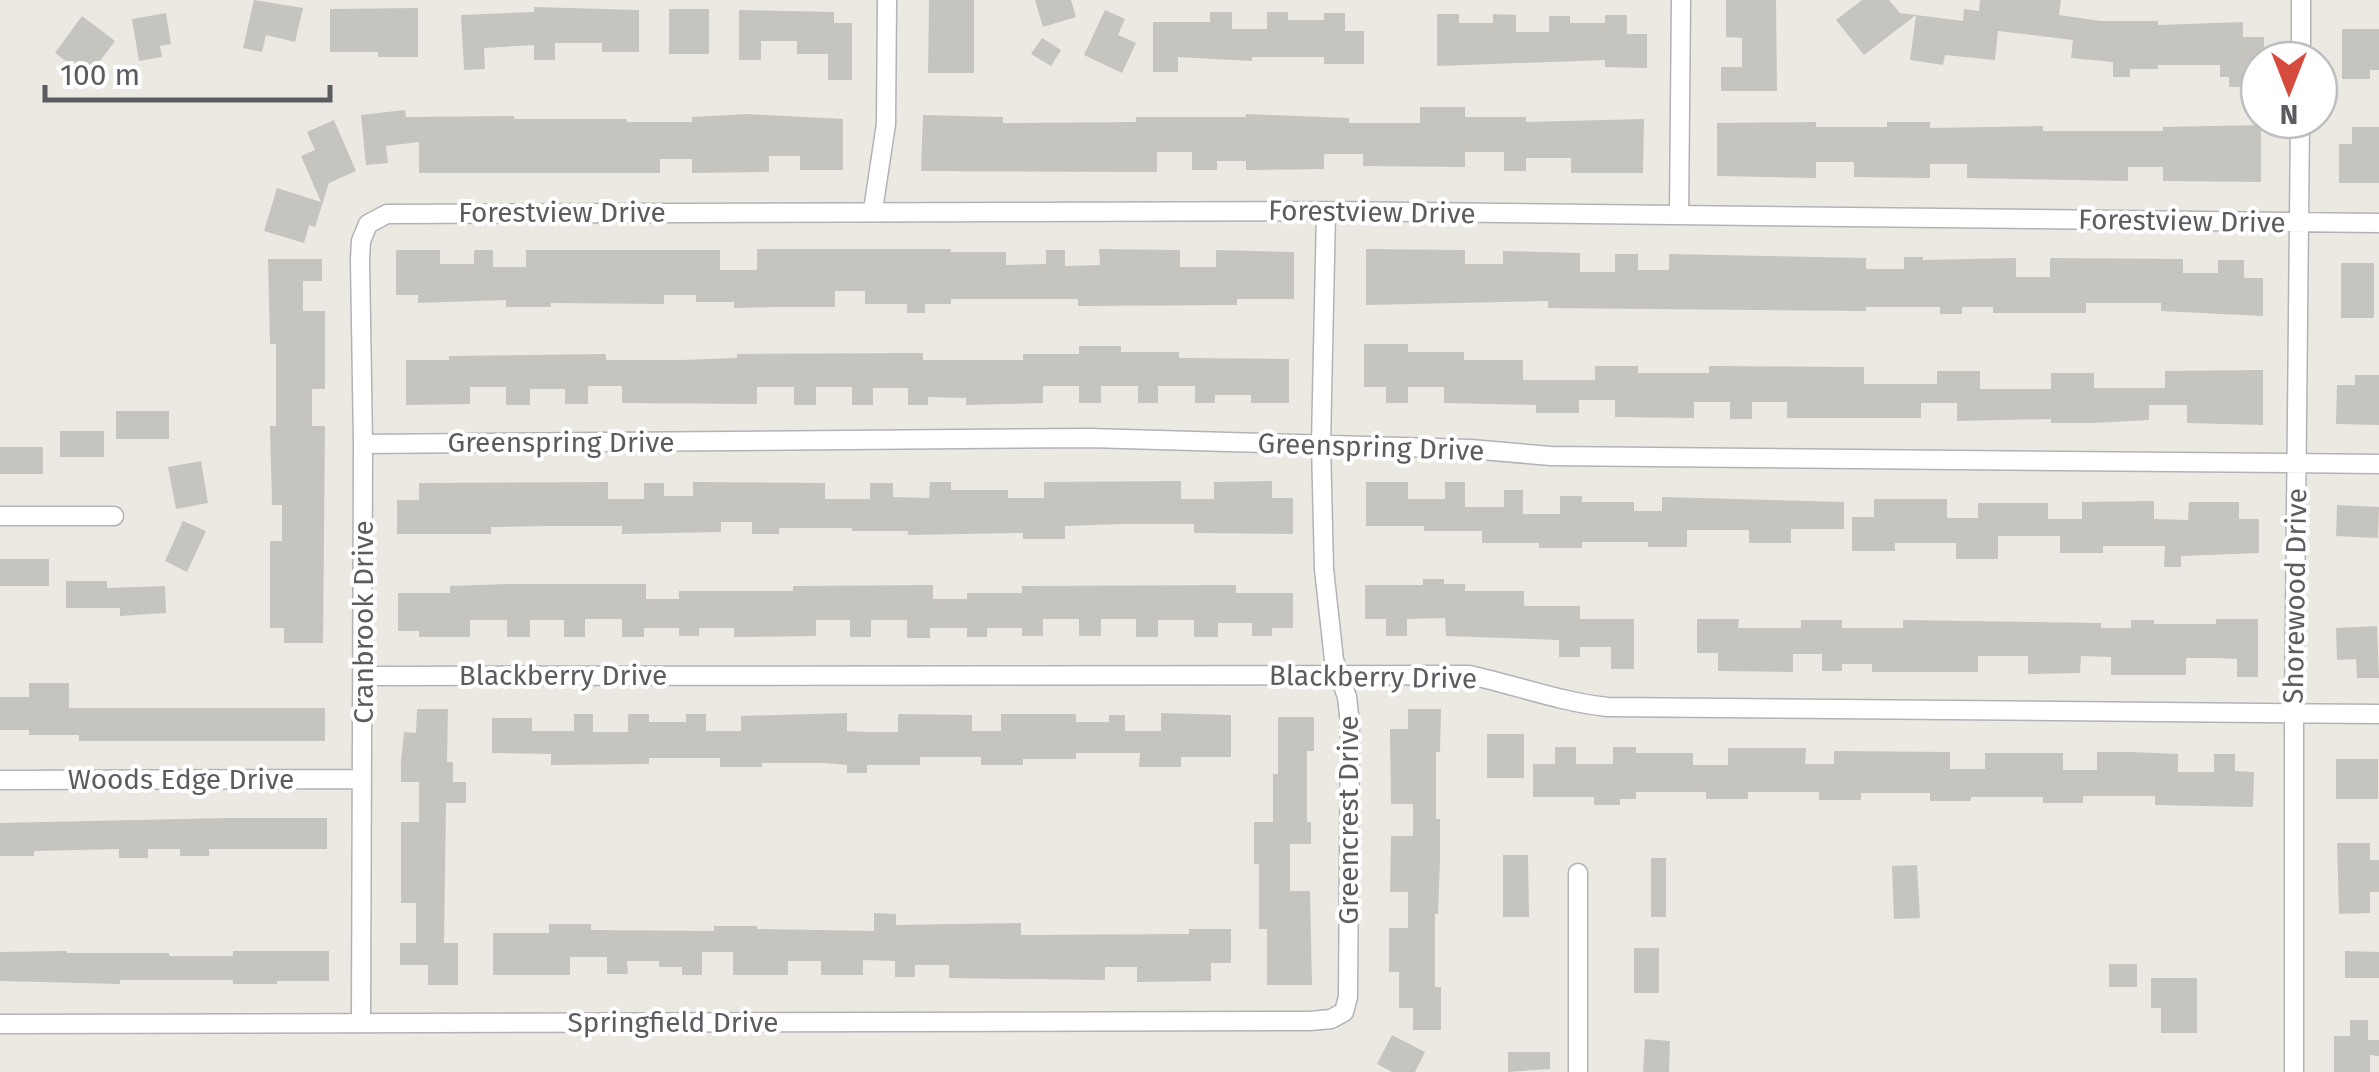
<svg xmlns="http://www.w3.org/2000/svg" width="2379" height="1072" font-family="'Fira Sans',sans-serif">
<rect width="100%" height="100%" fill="#ebe9e1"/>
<path fill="#c6c4be" d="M254 0 303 8 295 42 266 35 262 52 243 48Z
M929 0H974V73H928Z
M1035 0H1071L1076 17 1043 27Z
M1726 0H1776L1777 91H1721V67H1742V38L1726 37Z
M1862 0H1889L1900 13 1916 15 1864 55 1836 20Z
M1980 0H2061L2059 15 2101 21H2158V25L2243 22V37H2264V60H2259V87H2229V77H2220V65H2158V69H2130V77H2113V62L2071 58 2073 40 1998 31 1995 60 1945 55 1943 65 1910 60 1916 15 1963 21 1964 9 1979 11Z
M534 7 639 10V52H602V43H555V60H534V45L484 48 485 69 464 70 461 15 534 12Z
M418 8V57H378V52H330V9Z
M669 9H709V54H669Z
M739 10 834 12V23H852V80H828V54H797V41H761V60H739Z
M1105 10 1125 19 1118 35 1136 43 1122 73 1084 55Z
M1210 12H1232V29H1267V12H1288V20H1324V13H1345V31H1364V64H1324V57H1252V61L1178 57V72H1153V22H1210Z
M166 13 171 44 160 46 162 57 139 61 132 19Z
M1437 14H1459V23H1493V14L1516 15V32H1549V16H1570V23H1605V15H1627V34H1647V68L1605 67V60L1437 66Z
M82 16 115 41 88 77 55 53Z
M2342 29H2379V70H2370V79H2342Z
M1042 38 1061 50 1051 66 1031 54Z
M1420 107H1465V117H1526V122L1644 119 1643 173H1571V158H1526V171H1504V152H1465V167L1363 166V154H1324V169L1246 170V161H1217V170H1192V152H1157V172L921 171 923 115 1003 117V123L1136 122V117H1246V114L1349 118V123H1420Z
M405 110 406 117 514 116V119H627V122H692V117L747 114 843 119V170H800V156H769V172L692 173V159H660V173H419V142L386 146 388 163 366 165 361 115Z
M334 120 356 171 329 183 315 227 309 225 304 243 264 231 277 188 321 202 301 156 315 150 307 132Z
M1816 122V127H1887V122H1930V128L2043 126V131H2163V127L2261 125V182L2163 181V167H2128V181L1967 178V164H1930V178L1854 177V162H1816V178L1717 176V123Z
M2352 127H2379V183H2339V144H2352Z
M757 249H951V252H1006V265L1046 264V250H1065V266L1100 265 1099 249 1180 250V267H1216V250L1294 252V299H1237V305L1078 306V299H951V304H925V313H907V304H865V291H835V307H778L734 308V302H696V295H664V304L551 303V307H506V300L418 303V295H396V250H440V264H474V250H493V267H526V250H720V270H757Z
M1366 249 1465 250V264H1503V251L1580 253V272H1615V254H1638V270H1669V254L1866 258V269H1904V257H1923V260L2016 258V277H2050V258L2183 259V273H2218V260H2244V278H2263V316L2161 311V303H2086V313H1993V307H1962V314H1940V307H1866V311L1548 308V301L1366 305Z
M268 259H322V281H303V311H325V389H312V426H325L323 643H284V628H270V541H282V505H272L270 426H276V344H270Z
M2341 263H2374V318H2341Z
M1364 344H1408V352H1464V360H1523V380H1595V366H1638V373H1709V366L1864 367V384H1937V371H1980V389H2051V373H2094V388H2165V371L2263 370V425L2187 423V405H2149V420L2094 423H2051V419L1957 421V403H1921V418H1787V402H1752V419H1730V402H1694V418L1615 417V400H1579V413H1536V405L1444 403V387H1408V403H1386V387H1364Z
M1079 346H1121V352H1179V358L1289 359V403H1251V395H1215V403H1195V386H1158V403H1138V386H1101V403H1079V386H1043V403L966 405V398L928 397V405H908V388H873V405H852V387H816V405H794V387H757V404L622 403V386H588V404H565V389H530V405H506V387H470V404L406 405V360H449V356L606 354V360H680L737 358V354L923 353V360H1023V354H1079Z
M2355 375H2379V425L2336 424 2337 385H2355Z
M116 411H169V439H116Z
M60 431H104V457H60Z
M0 447H43V474H0Z
M201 461 208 503 176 509 168 467Z
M1181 481V499H1214V482L1272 481V498H1293V534L1194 533V524H1121L1065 526V539H1023V533L908 535V531H852V528H779V534H752V522H721V532L622 534V526H549L491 527V534H397V500H419V483L608 482V499H644V483H664V496H693V482L825 483V499H870V483H893V497L929 498 930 482H951V490H1008V498H1044V482Z
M1366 482H1408V499H1445V482H1465V507H1504V490H1523V514H1560V496H1582V502H1634V511H1662V497L1844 502V529H1791V543H1749V530H1687V547H1648V542H1582V548H1539V543H1482V531H1424V526H1366Z
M1874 499H1947V518H1978V503H2048V519H2082V502L2154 501V519L2188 520 2189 502H2239V519H2259V553L2181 556V567H2164L2165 546H2103V553H2060V536H1998V559H1956V543H1895V551H1852V517H1874Z
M2337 505 2379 507 2378 538 2336 536Z
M183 521 206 531 187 572 165 561Z
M0 559H49V586H0Z
M1423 579H1444V584H1465V591H1524V606H1580V619H1634V669H1611V647H1580V657H1559V640L1446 636 1445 618 1407 619V636H1386V619H1365V585H1423Z
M66 581H107V588L165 586 166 613 120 616V608H66Z
M507 584H646V599H679V591H793V586L933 585V599H967V593H1022V586L1236 585V593H1293V628H1272V636H1252V623H1218V637H1194V620H1158V637H1136V619H1101V636H1079V619H1043V636H1022V628H987V637H967V628H930V638H907V620H871V637H850V620H816V636L734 637V628H699V636H679V628H644V637H622V619H585V637H564V620H530V637H507V620H470V637H419V631H398V593H450V586Z
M1697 619H1739L1738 628H1801V620H1842V628H1903V620L2101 623V628H2131V620H2154V624H2216V619H2258V677H2237V659L2216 658H2186V675H2111V657L2081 656 2080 673 2028 674V656H1978V672H1872V664H1842V671H1822V654H1793V672L1718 671V653H1697Z
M2377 626 2379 678H2357L2356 659 2337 660 2336 628Z
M29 683H69V708H325V741H79V735H29V730H0V697H29Z
M417 709H448L447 762H453V782H466V803H446L444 943H458V985H428V965H400V943H416V903H401V822H419V782H401V762L404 732 416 733Z
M1408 709H1441L1440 752H1436V819H1440V860L1438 914H1435V987H1441V1030H1413V1008H1399V972H1389V928H1408V892H1390L1391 836H1413V804H1391L1390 729H1408Z
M847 713V731L867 732H898V714L972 715V731H1001V714H1076V722H1109V715H1125V731H1161V713L1231 715V757H1181V767H1139L1140 753H1076V759H1023V765H981V757H920V765H867V773H847V765L825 763H762V767H720V758H649V764L551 765V754L492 753V718H532V731H574V714H593V732H628V714H649V722H686V714H706V731H741V716Z
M1278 717H1314V751H1307V822H1311V844H1290V891H1310L1312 985H1267V929H1259V864H1254V822H1273V774H1278Z
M1487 734H1524V778H1487Z
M1555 747H1576V764H1613V747H1636V753H1693V765H1728V748H1806L1805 764H1834V751L1950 752V769H1985V753H2063V770H2097V752H2131L2178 754V772H2214V754H2235V771L2254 772 2253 807 2155 805V796H2083V803H2043V797H1971V801H1930V793H1861V800H1819V792H1748V799H1706V792H1636V799H1620V805H1594V797H1533V764H1555Z
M2336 759H2378V799H2336Z
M227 818H327V849H209V856H180V849H148V858H119V849L34 851V856H0V823Z
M2337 843H2370V860H2379V892H2370V913L2339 914Z
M1503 855H1528L1529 917H1503Z
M1651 858H1666V917H1651Z
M1917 865 1920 918 1894 919 1892 866Z
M874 913 896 914V925L1021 923V935L1189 934V929H1231V963H1211V981L1137 982V967H1105V980L949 978V965H915V977H895V961L863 960V975H821V961H788V975H733V952H702V975H682V967H659V961H627L628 974H607V957H570V975H493V933H549V924H591V930L714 931V926H757V929L874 931Z
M1634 948H1659V993H1634Z
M67 951V953H169V956H233V951H329V981H277V984H233V980H120V984L0 981V952Z
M2345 951 2379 952V978H2345Z
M2109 964H2137V987H2109Z
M2151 978H2197V1033H2161V1008H2151Z
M2350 1020H2368V1040H2379V1056L2370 1055V1072H2334V1036H2350Z
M1392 1035 1425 1052 1415 1072H1392L1377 1064Z
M1645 1039 1670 1041 1669 1072H1643Z
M1508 1052H1550V1069L1508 1072Z"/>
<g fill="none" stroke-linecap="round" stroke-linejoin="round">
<g stroke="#b2b3b7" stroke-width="21">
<path id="minor" d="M2301 60V0
M873 210 886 124 887 0
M1679 215 1681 0
M363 444 1089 438 1470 449 1551 456 2379 464
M0 516H114
M362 676 1469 675C1516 685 1560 702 1608 707L2379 714
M0 780 362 779
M1578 873V1072
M361 1022 363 444 360 260 361 241 368 224 387 214 1326 211 2379 223
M0 1024 1310 1021 1331 1019 1344 1012 1348 997 1350 724 1347 697 1334 660 1324 569 1321 444 1326 211
M2294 1072V714L2300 120"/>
</g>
<use href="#minor" stroke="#fff" stroke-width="18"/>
</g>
<g text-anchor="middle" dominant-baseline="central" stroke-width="8" stroke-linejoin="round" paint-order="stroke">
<g font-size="28" fill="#5a5c60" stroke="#fff">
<text x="562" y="212">Forestview Drive</text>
<text transform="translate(1372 212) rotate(1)">Forestview Drive</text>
<text transform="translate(2182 221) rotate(1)">Forestview Drive</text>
<text x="561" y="442">Greenspring Drive</text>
<text transform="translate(1371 447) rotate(2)">Greenspring Drive</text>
<text transform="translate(2295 596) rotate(-89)">Shorewood Drive</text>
<text transform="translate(363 622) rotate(-90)">Cranbrook Drive</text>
<text x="563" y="675">Blackberry Drive</text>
<text transform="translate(1373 677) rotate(1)">Blackberry Drive</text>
<text x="181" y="779">Woods Edge Drive</text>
<text transform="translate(1348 820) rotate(-90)">Greencrest Drive</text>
<text x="673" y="1022">Springfield Drive</text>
</g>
</g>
<g transform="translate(2289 90) rotate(180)"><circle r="48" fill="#ffffff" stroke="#bdbebf" stroke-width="2.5"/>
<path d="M0-8L18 38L0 25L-18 38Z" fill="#d64c3c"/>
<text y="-15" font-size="28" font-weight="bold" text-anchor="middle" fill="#5a5c60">N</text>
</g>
<path d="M45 85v15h285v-15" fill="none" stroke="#5a5c60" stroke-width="5"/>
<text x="60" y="85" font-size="30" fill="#5a5c60" stroke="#ffffff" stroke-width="8" paint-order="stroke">100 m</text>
</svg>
